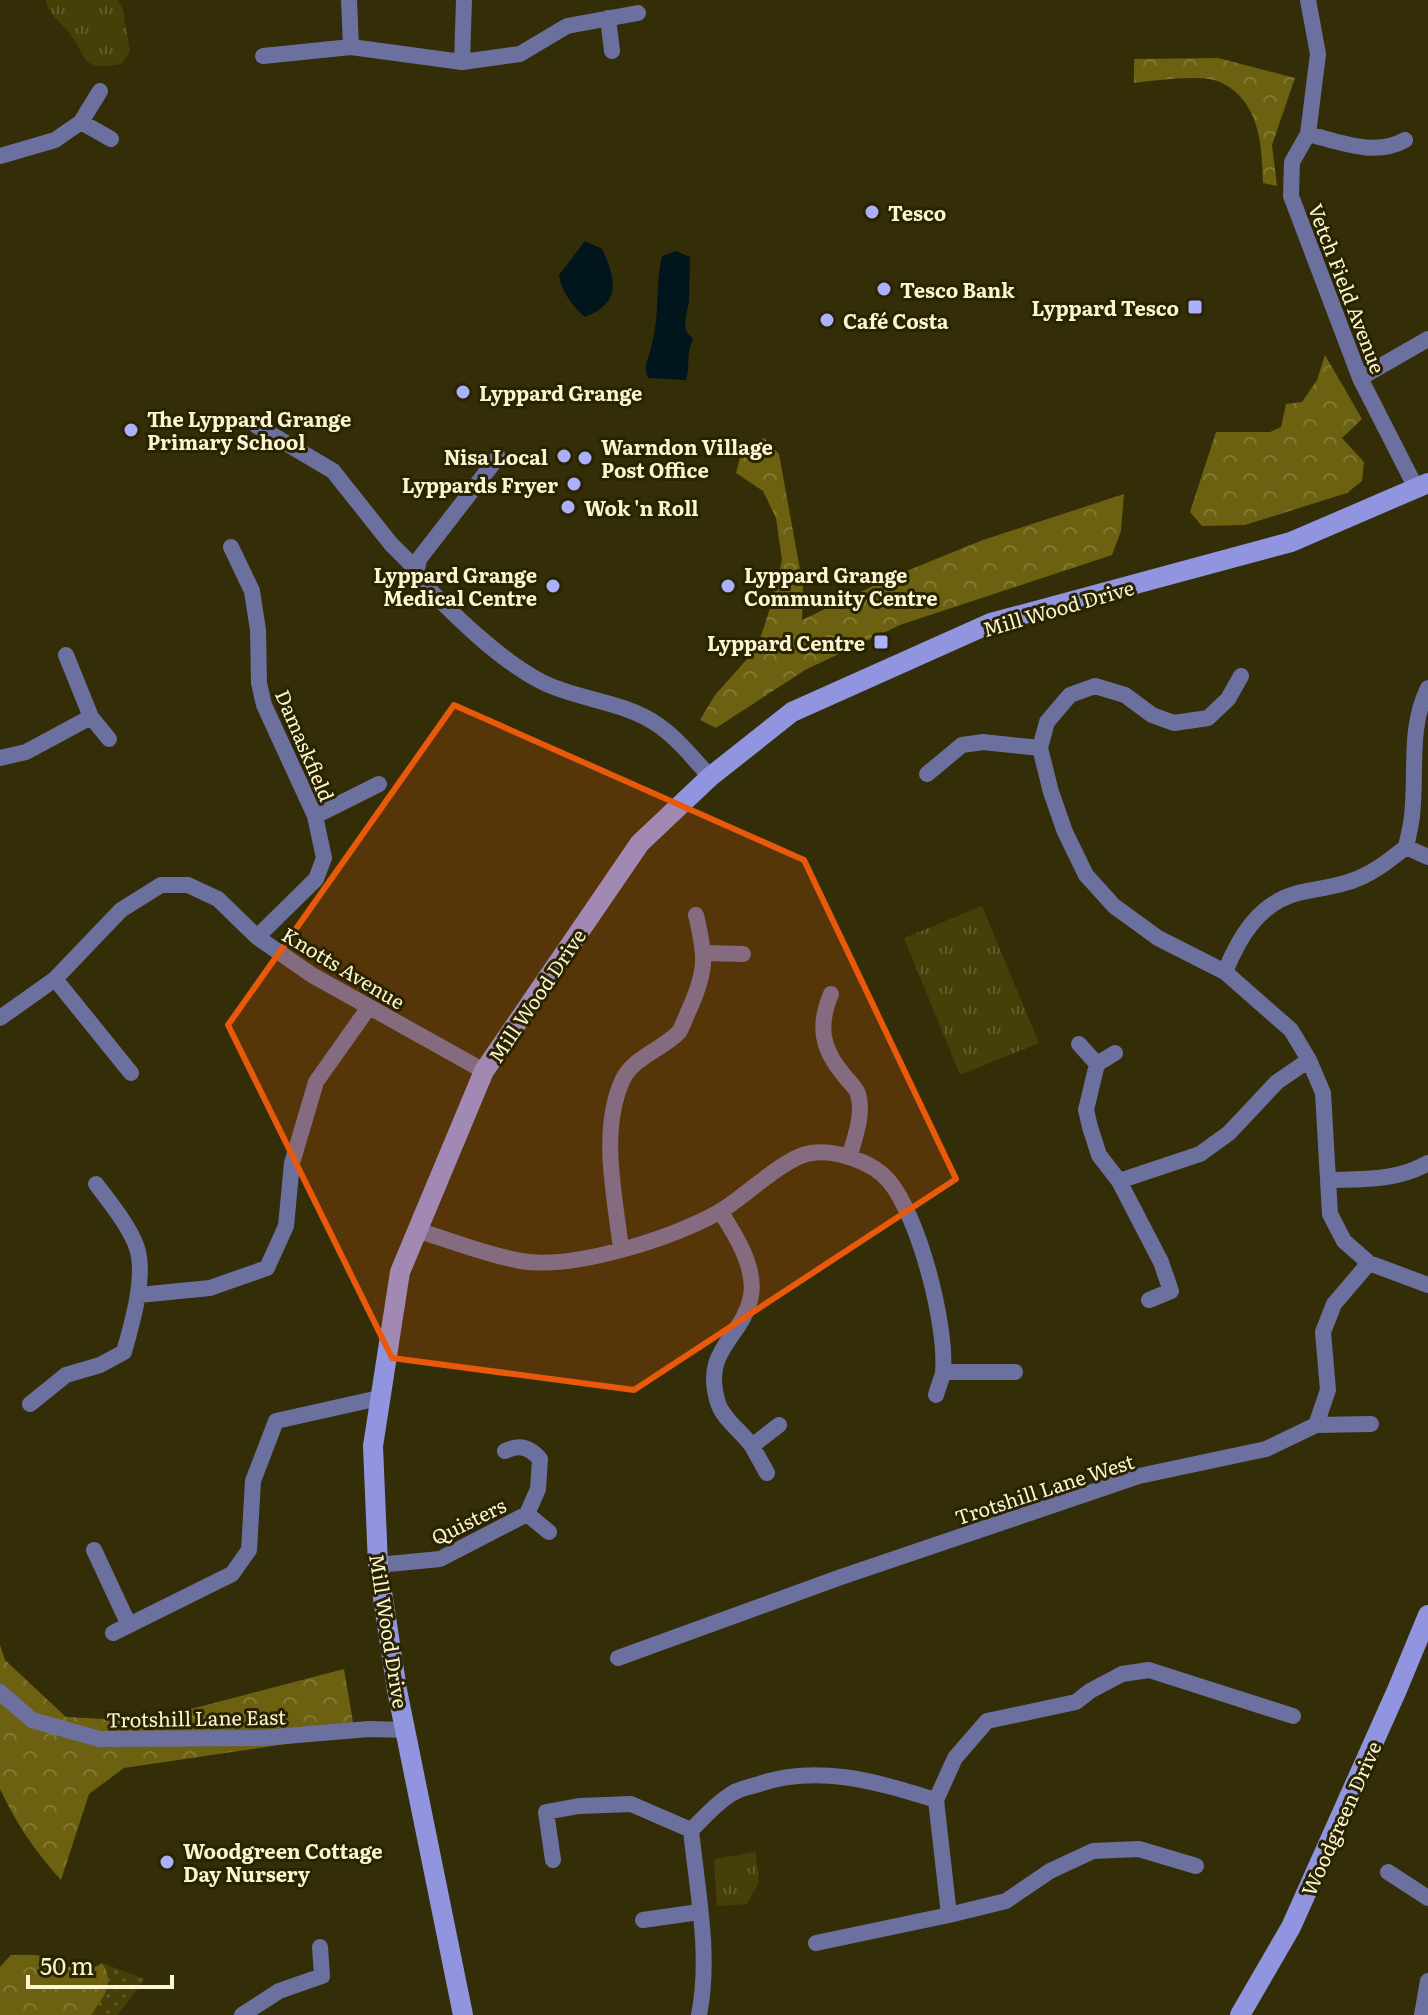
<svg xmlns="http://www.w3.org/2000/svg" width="1428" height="2015" font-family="Literata,serif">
<defs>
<pattern id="grass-dots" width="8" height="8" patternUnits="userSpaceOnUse" patternTransform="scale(2)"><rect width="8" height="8" fill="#473f08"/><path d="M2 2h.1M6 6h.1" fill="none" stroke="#625b2b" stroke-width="1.8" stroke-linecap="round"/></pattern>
<pattern id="forest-crowns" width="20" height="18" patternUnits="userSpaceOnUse" patternTransform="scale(2)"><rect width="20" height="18" fill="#6c6111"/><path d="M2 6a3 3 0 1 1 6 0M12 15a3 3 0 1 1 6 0" fill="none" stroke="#827833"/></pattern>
<pattern id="park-tufts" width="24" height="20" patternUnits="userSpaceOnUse" patternTransform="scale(2)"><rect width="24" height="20" fill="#473f08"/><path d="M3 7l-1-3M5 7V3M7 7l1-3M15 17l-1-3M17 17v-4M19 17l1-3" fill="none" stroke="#625b2b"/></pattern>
</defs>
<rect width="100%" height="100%" fill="#332d08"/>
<path fill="url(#grass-dots)" d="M102 1963 145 1979 118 2015H91C103 1998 116 1983 102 1963Z"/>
<path fill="url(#forest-crowns)" d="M1218 58 1295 78 1272 145 1277 186 1263 183C1262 146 1260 102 1222 83 1203 73 1155 81 1134 83V59Z
M1325 355 1362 419 1342 438 1364 462 1362 481 1347 493 1245 525 1202 526 1190 512 1216 432H1270L1281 427 1286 404 1302 402 1317 380Z
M764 438 779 454 803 586 802 620 894 576 983 540 1124 494 1121 531 1112 555 900 625 805 670 716 728 700 720 715 695 757 648 771 605 782 560 776 518 763 491 736 473 743 446Z
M0 1645 5 1660 66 1717 145 1721 344 1669 355 1734 124 1768 89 1794 61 1880C37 1854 15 1822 0 1789Z
M11 1955C21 1955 33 1954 43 1956 68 1962 76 1980 102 1963 116 1983 103 1998 91 2015H0V1967Z"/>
<path fill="url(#park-tufts)" d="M46 0H118L123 9 130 51 122 64C79 71 89 59 68 31 59 20 48 15 46 0Z
M982 906 1039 1043 960 1075 904 938Z
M756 1852 759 1882 747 1904 717 1906 714 1859Z"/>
<path fill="#01151c" d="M585 241 602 249C616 279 622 302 585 317 573 307 561 291 559 275Z
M676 251 690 257 689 301 685 321 686 331 693 339C685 356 691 365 686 380L648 378C643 365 648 361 651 348 660 318 655 287 662 256Z"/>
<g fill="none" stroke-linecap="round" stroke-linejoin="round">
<path stroke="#6c709e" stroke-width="16" d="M349 0 351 47
M1308 0 1318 54 1308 134 1292 162 1291 196 1360 378 1416 488
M608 18 612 51
M263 56 351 47 462 62 520 54 567 26 638 13
M462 62 464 0
M81 122 111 139
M1308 134C1340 142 1375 157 1405 140
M0 156 55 140 81 122 100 91
M1360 378 1428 339
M257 426 333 471 391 544 417 570 419 579C453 614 499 660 542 682 578 700 624 701 658 725 677 738 694 759 710 777
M231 547 252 591 258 630 259 683 264 705 315 816 324 858 316 879 257 937
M417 570 419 559 498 457
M66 655 91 717 109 739
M1241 676 1228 699 1208 718 1174 723 1152 715 1125 695 1095 686 1070 695 1047 722 1040 748 1051 792 1065 832 1086 875 1114 906 1158 938 1225 972 1291 1030 1309 1060 1323 1093 1330 1214 1344 1241 1369 1263 1428 1285
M0 758 26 752 91 717
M927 774 962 745 983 742 1040 748
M315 816 379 784
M1406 847 1428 857
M705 953 743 954
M1225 972C1239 937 1259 903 1298 893 1318 888 1340 887 1359 878 1376 871 1391 859 1406 847 1408 837 1411 826 1412 816 1417 773 1408 728 1428 688
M55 979 131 1073
M831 994C818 1025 821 1048 843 1074 847 1080 856 1087 858 1094 864 1114 855 1136 850 1155
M0 1018 55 979 121 910 161 885H188L218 899 257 937 312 975 484 1071
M1079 1044 1097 1064 1086 1110 1090 1127 1099 1155 1119 1181 1161 1262 1171 1291 1149 1300
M1097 1064 1115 1053
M1328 1180C1363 1179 1397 1181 1428 1163
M1119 1181 1200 1154 1229 1133 1277 1082 1309 1060
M720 1211C735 1234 756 1267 751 1296 743 1339 701 1348 718 1403 723 1419 742 1432 752 1446 757 1455 762 1464 767 1473
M416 1230C450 1240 486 1255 521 1261 575 1270 672 1238 719 1212 745 1197 784 1157 811 1153 836 1149 873 1162 889 1181 919 1217 947 1325 943 1372 942 1379 938 1387 936 1395
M621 1249C615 1196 599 1130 623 1079 634 1057 663 1049 679 1032 683 1026 686 1016 689 1010 707 970 706 957 696 915
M139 1295 210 1288 267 1268 286 1226 292 1163 316 1082 369 1007
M943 1372H1015
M30 1404 66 1375 100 1365 124 1352C132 1323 146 1278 137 1248 130 1227 109 1201 96 1184
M1316 1425 1371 1424
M752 1446 779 1425
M527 1514 549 1532
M94 1550 129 1625
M378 1565 440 1559 527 1514 538 1489 540 1459C529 1447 520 1444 505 1451
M113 1633 232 1574 249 1550 253 1481 276 1421 379 1398
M618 1658 841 1577 1139 1476 1266 1449 1316 1425 1328 1390 1323 1332 1334 1304 1369 1263
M0 1692 32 1720 99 1739 262 1738 369 1729 406 1730
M936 1800 955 1758 987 1721 1076 1702 1090 1691 1122 1674 1149 1670 1293 1716
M553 1860 546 1812 579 1806 631 1804 691 1830
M1388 1872 1428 1898
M643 1920 699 1912
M816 1943 949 1915
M242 2015 279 1991 322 1976 320 1947
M699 2015C711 1955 697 1890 691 1830 704 1818 718 1801 733 1793 739 1789 749 1787 756 1785 817 1763 877 1782 936 1800L949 1915 1006 1901 1050 1871 1093 1851 1139 1849 1196 1866
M1422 2015 1428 1981"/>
<path stroke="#9195df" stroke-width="20" d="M463 2015 397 1690 378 1565 373 1446 400 1272 484 1071 640 843 710 777 792 712 991 623 1291 542 1428 483
M1240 2015 1291 1927 1397 1690 1428 1615"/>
</g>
<path fill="#e8590c" fill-opacity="0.2" stroke="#e8590c" stroke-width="6" stroke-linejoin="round" d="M454 705 804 860 956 1179 634 1390 392 1358 228 1025Z"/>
<g fill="#aab0fb" stroke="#292300" stroke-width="3">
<circle cx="872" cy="212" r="8"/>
<circle cx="884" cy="289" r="8"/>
<rect x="1187" y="299" width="16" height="16" rx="4"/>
<circle cx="827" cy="320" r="8"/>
<circle cx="463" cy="392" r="8"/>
<circle cx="131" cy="430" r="8"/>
<circle cx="564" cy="456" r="8"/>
<circle cx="585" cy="458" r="8"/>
<circle cx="574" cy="484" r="8"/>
<circle cx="568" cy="507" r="8"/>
<circle cx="553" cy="586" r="8"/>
<circle cx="728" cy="586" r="8"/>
<rect x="873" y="634" width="16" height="16" rx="4"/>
<circle cx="167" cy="1862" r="8"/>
</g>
<g text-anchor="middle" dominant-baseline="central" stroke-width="6" stroke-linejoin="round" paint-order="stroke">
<g font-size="20" font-weight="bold" fill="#faf5d3" stroke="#292300" text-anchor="start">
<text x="888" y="212">Tesco</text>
<text x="900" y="289">Tesco Bank</text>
<text x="1179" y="307" text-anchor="end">Lyppard Tesco</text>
<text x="843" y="320">Café Costa</text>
<text x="479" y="392">Lyppard Grange</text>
<text x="147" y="418">The Lyppard Grange<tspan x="147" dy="23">Primary School</tspan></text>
<text x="601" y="446">Warndon Village<tspan x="601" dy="23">Post Office</tspan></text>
<text x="548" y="456" text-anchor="end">Nisa Local</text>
<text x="558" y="484" text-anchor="end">Lyppards Fryer</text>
<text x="584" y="507">Wok 'n Roll</text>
<text x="537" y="574" text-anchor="end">Lyppard Grange<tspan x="537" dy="23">Medical Centre</tspan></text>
<text x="744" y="574">Lyppard Grange<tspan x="744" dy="23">Community Centre</tspan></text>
<text x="865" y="642" text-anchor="end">Lyppard Centre</text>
<text x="183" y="1850">Woodgreen Cottage<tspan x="183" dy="23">Day Nursery</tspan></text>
</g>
<g font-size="20" fill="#faf5d3" stroke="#292300">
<text transform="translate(1348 288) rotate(69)">Vetch Field Avenue</text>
<text transform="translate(1058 607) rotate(-16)">Mill Wood Drive</text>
<text transform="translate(306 745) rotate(67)">Damaskfield</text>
<text transform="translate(344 967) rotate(31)">Knotts Avenue</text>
<text transform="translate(536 995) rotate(-56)">Mill Wood Drive</text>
<text transform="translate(1044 1488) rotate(-18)">Trotshill Lane West</text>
<text transform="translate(468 1520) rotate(-26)">Quisters</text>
<text transform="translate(390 1631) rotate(81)">Mill Wood Drive</text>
<text transform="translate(196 1717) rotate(-1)">Trotshill Lane East</text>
<text transform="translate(1340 1818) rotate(-66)">Woodgreen Drive</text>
</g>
</g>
<path d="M28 1975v12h144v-12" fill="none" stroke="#faf5d3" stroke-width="4"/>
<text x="40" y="1975" font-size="24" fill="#faf5d3" stroke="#292300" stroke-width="6" paint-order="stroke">50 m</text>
</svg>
